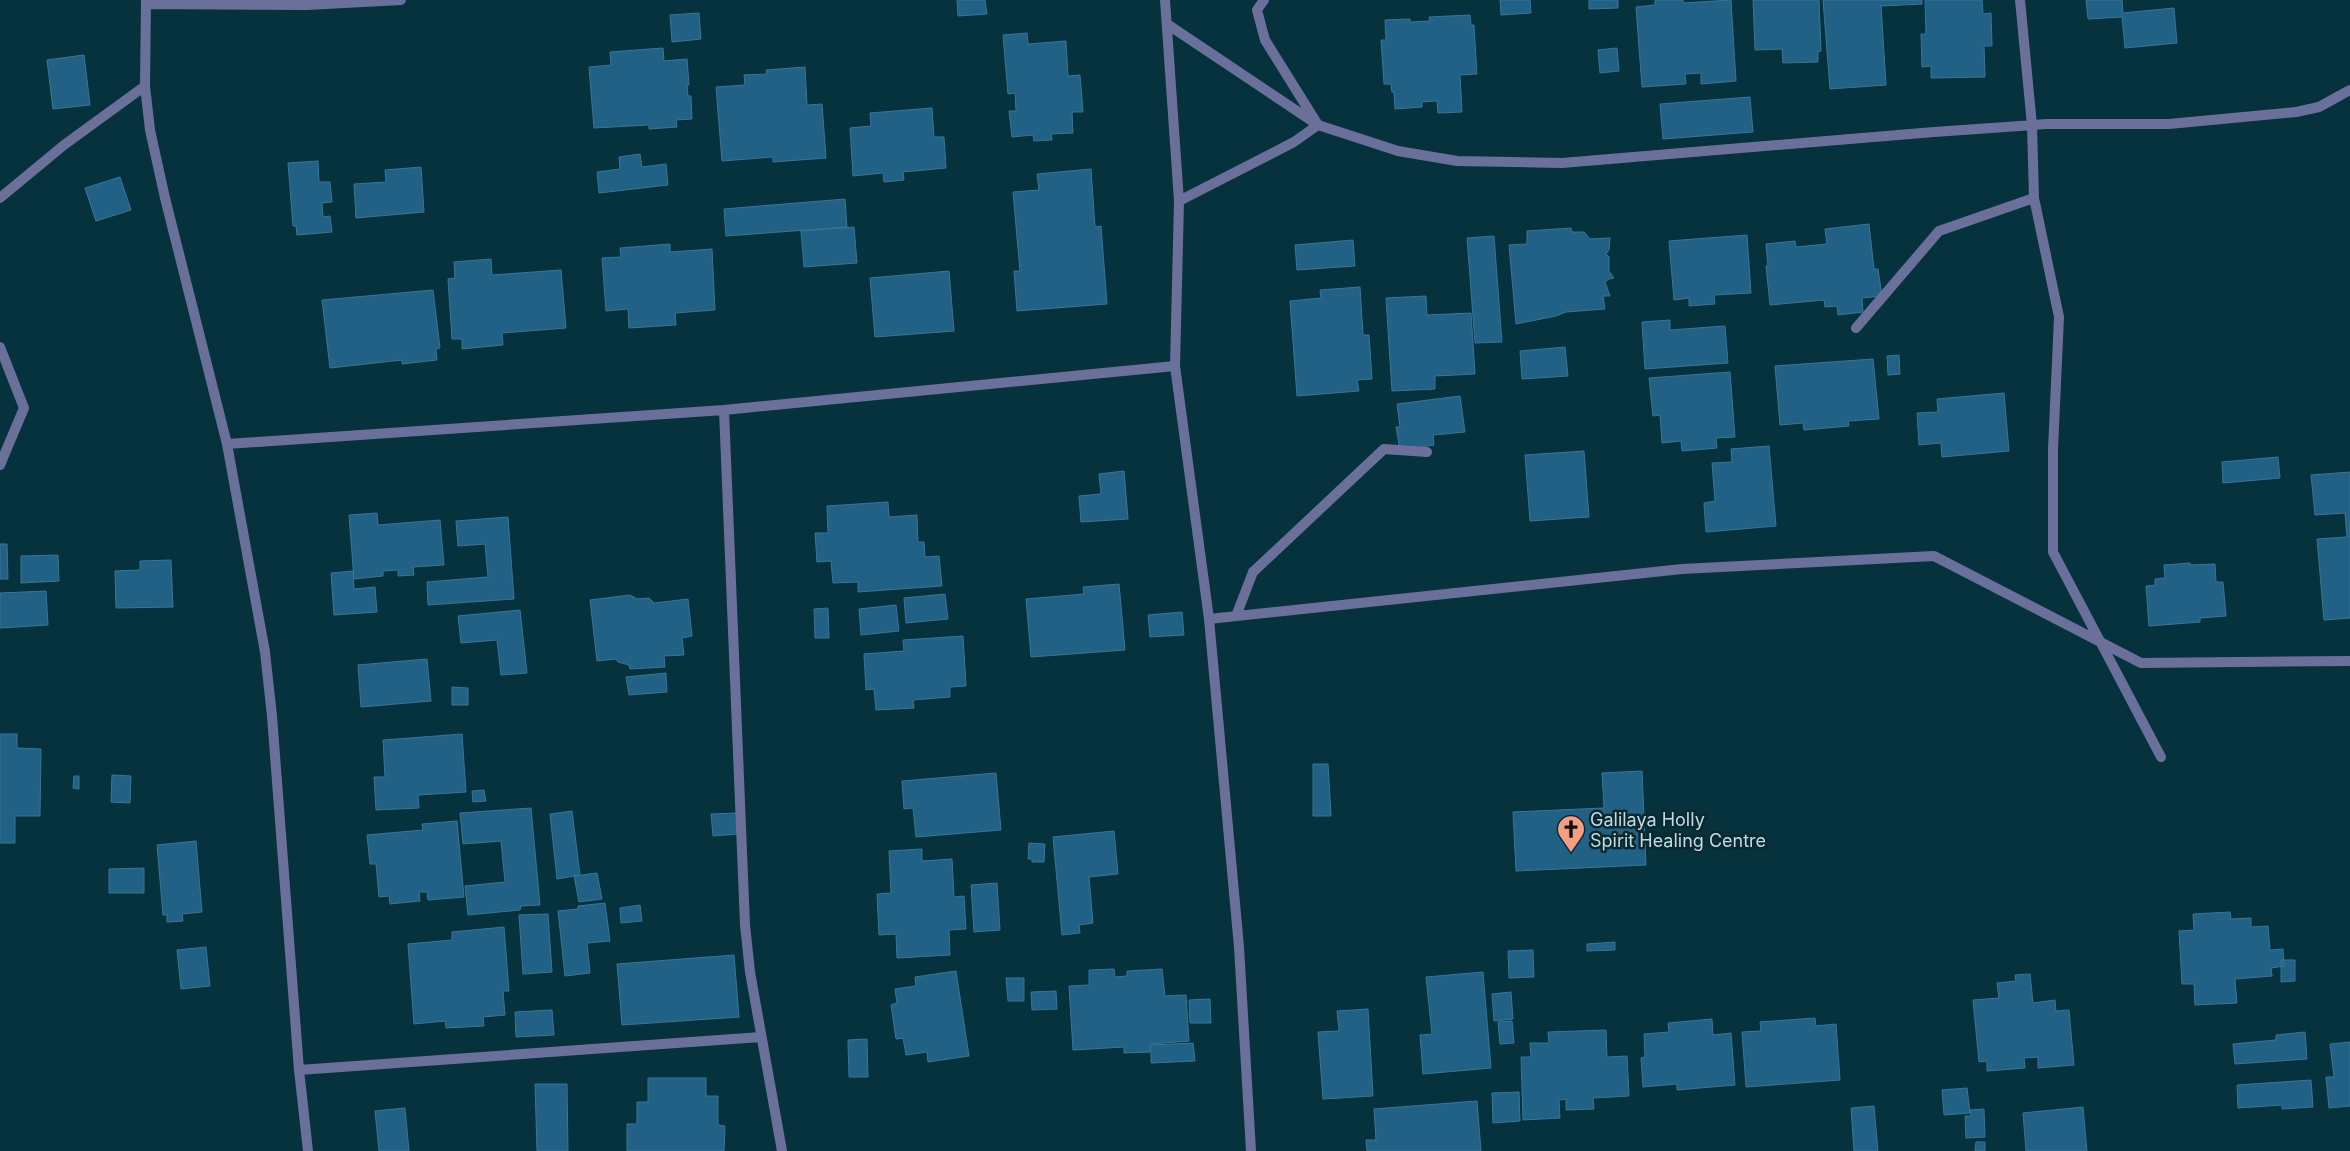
<svg xmlns="http://www.w3.org/2000/svg" width="2350" height="1151" font-family="Inter,sans-serif">
<rect width="100%" height="100%" fill="#05323d"/>
<path fill="#206185" stroke="#3b7598" d="M957 0H985L987 14 958 16Z
M1500 0H1530L1531 13 1501 15Z
M1589 0H1618V8L1589 9Z
M1655 0H1683V3L1731 0 1736 81 1701 84V73L1685 74 1686 84 1642 87 1636 7 1655 5Z
M1753 0H1819L1821 51 1818 52V62L1783 63 1782 49 1755 50Z
M1823 0H1922V4L1881 6 1886 85 1830 89Z
M1925 0H1982L1983 14 1991 13 1992 46H1984L1985 77 1931 78V66L1922 67 1921 34H1926Z
M2086 0H2122L2123 13 2174 8 2177 43 2125 48 2122 17 2088 19Z
M699 13 701 39 672 42 670 15Z
M1470 15 1471 25H1474L1477 74 1460 75 1462 112 1438 113 1437 101 1422 102V107L1395 109 1394 92H1392L1391 84H1384L1381 40H1386L1385 20 1410 19V22L1430 21 1429 17Z
M1027 33 1028 44 1066 41 1068 76 1080 75 1083 112H1072L1073 133 1051 134 1052 140 1034 141 1033 135 1012 137 1009 111H1016L1015 93 1008 94 1003 35Z
M663 48 664 61 687 59 689 85H687L688 96H691L692 119 676 120 677 127 649 129V125L594 128 589 67 611 65 610 52Z
M1617 48 1619 71 1600 73 1598 50Z
M84 55 90 105 53 109 47 60Z
M805 67 807 105 822 104 826 158 773 162V157L722 161 716 87 745 85 744 75 767 74 766 70Z
M1750 97 1753 132 1663 139 1660 104Z
M932 108 934 137H944L946 168 903 172 904 180 884 182 883 173 853 176 850 128 871 126 870 113Z
M640 154 642 167 666 164 668 185 599 193 597 172 620 169 619 157Z
M318 161 319 182H330L332 202 322 203 323 217 330 216 332 232 297 235 296 226H293L288 163Z
M421 167 424 212 356 218 354 184 386 182 385 170Z
M1091 169 1095 227 1101 226 1107 304 1017 311 1014 271H1020L1013 192 1039 190 1037 174Z
M120 177 131 210 96 221 85 188Z
M845 199 847 227 726 236 724 209Z
M1869 224 1874 269H1878L1882 296 1862 298 1863 312 1838 315 1837 306 1825 307 1824 300 1770 305 1766 266H1768L1766 244 1795 241 1796 247 1827 244 1825 229Z
M854 227 857 263 804 267 801 231Z
M1571 228 1572 232H1584L1590 239 1610 238 1609 250 1606 254 1609 257V271L1614 278 1609 279 1605 282 1610 296H1603L1605 309 1566 312 1556 316 1516 324 1509 245 1527 244V231Z
M1747 235 1751 293 1714 295 1715 304 1689 306V298L1674 300 1669 241Z
M1494 236 1502 342 1475 343 1467 238Z
M1353 240 1355 266 1297 270 1295 245Z
M670 244V252L712 249 715 310 675 313 676 325 629 328 628 309 606 311 602 258 621 257 620 248Z
M491 259 492 275 561 270 566 328 502 333 503 345 462 349V339H452L448 279 455 278 454 262Z
M949 271 954 331 875 337 870 278Z
M1360 287 1363 335H1369L1372 379 1357 380 1359 391 1297 396 1290 301 1321 298 1320 290Z
M433 290 440 348 436 349 437 360 402 364V360L330 368 322 300Z
M1426 296 1427 315 1471 313 1475 374 1435 376V389L1392 391 1386 298Z
M1670 320V330L1725 326 1728 363 1645 369 1642 322Z
M1565 347 1568 376 1522 379 1520 351Z
M1899 355 1900 374 1888 375 1887 356Z
M1873 359 1879 419 1848 421 1849 426 1804 430 1803 423 1780 425 1775 366Z
M1730 372 1735 437 1716 438 1717 448 1682 451 1681 441 1662 443 1660 415 1653 416 1649 378Z
M2004 393 2009 451 1942 457 1941 443 1919 445 1917 413 1938 412 1937 399Z
M1460 396 1465 432 1433 435 1434 445 1400 450 1396 427H1400L1397 404Z
M1769 446 1776 526 1706 532 1704 503 1715 501 1712 463 1732 462 1731 449Z
M1584 451 1589 517 1530 521 1525 455Z
M2278 457 2280 478 2223 483 2222 462Z
M1124 471 1128 519 1081 522 1079 496 1101 494 1099 474Z
M2350 472V618L2324 620 2317 539 2347 537 2345 513 2315 515 2311 475Z
M888 502 889 517 917 515 918 542H924L925 557 939 556 942 586 858 592V582L833 583 831 561 817 562 815 533H828L827 506Z
M377 513 378 525 440 520 444 565 413 567 414 575 398 576V570L383 571V576L354 579 349 515Z
M508 517 514 599 428 605 427 582 488 577 485 544 458 546 456 521Z
M0 544H7L8 579H0Z
M58 555 59 581 21 583V556Z
M171 560 173 607 116 608 115 571 140 570V561Z
M2190 563V565L2215 564 2216 582H2223L2226 616 2200 618V622L2149 626 2146 586 2155 585V579L2165 578 2164 565Z
M353 571 354 589 375 587 377 612 334 615 331 573Z
M1119 584 1125 650 1031 657 1026 599 1084 594 1083 587Z
M46 591 48 625 0 628V593Z
M945 594 948 619 906 623 904 598Z
M630 595 637 599 649 598 654 603 688 599 692 636 682 638 684 655 664 656 665 667 630 669 629 665 618 662 616 659 597 661 590 600Z
M896 605 899 631 861 635 859 609Z
M828 608 829 638H815L814 609Z
M520 610 527 673 501 675 497 640 461 643 458 616Z
M1182 612 1184 635 1150 637 1148 615Z
M963 636 966 686 950 687V697L913 700 914 708 876 710 874 689 866 690 864 654 904 651 903 640Z
M427 659 431 701 361 707 358 665Z
M666 673 667 692 629 695 626 677Z
M452 687 468 688V705H452Z
M0 734H17V748L41 749 40 816H15V843H0Z
M462 734 466 792 418 795 419 808 376 810 374 777H385L383 740Z
M1313 764H1328L1331 816H1313Z
M1642 771 1646 865 1516 871 1513 812 1604 808 1602 773Z
M996 773 1001 830 916 837 913 808 904 809 902 781Z
M112 775 131 776 130 803 111 802Z
M74 776H79V789L73 788Z
M484 790 486 801 473 802 472 791Z
M531 808 540 905 521 906 520 910 468 915 465 886 505 882 501 841 463 844 460 813Z
M572 811 580 875 557 879 550 814Z
M736 813 738 834 713 836 711 814Z
M457 821 464 897 428 900 427 892H419L420 901 390 904 389 896 379 897 376 864H370L367 835 423 830 422 824Z
M1114 831 1118 874 1089 877 1093 923 1079 925 1080 933 1062 935 1053 837Z
M196 841 202 912 182 914 183 921 167 922V915H163L157 845Z
M1029 843 1045 844 1044 862H1032V859H1028Z
M922 849V861L952 859 954 897 964 896 966 929 949 930 950 955 897 958 896 934 879 935 877 894 891 893 889 851Z
M144 868V893H109V869Z
M597 873 602 899 579 902 574 876Z
M997 883 1000 930 974 932 971 885Z
M605 903 610 941 587 943 590 973 565 976 558 911 578 909V906Z
M640 905 642 921 621 923 620 908Z
M2230 912 2231 919 2251 918V927L2268 926 2270 950 2283 949 2284 966 2271 968 2272 976 2235 979 2237 1003 2195 1005 2194 984H2182L2179 931 2194 930 2193 914Z
M548 914 552 972 523 974 519 915Z
M504 927 509 991H503L505 1015 483 1017 484 1026 446 1028 445 1021 414 1024 408 944 452 940V932Z
M1615 942V950L1587 951V944Z
M206 947 210 986 181 989 177 950Z
M1533 950 1534 977 1509 978 1508 951Z
M734 955 739 1017 622 1025 617 964Z
M2281 960H2295V981L2281 982Z
M1114 969 1115 977 1127 976V971L1162 969 1165 996 1186 995 1189 1041 1150 1044V1052L1124 1053V1047L1073 1050 1069 986 1089 985V970Z
M956 971 969 1056 928 1062 927 1052 906 1055 903 1038 896 1039 891 1005 897 1003 895 989 916 986 915 977Z
M1483 972 1491 1068 1423 1074 1420 1035 1432 1034 1426 977Z
M2030 974 2033 1003 2055 1000 2056 1011 2069 1010 2074 1065 2038 1068V1057L2024 1058 2025 1068 1987 1071V1061L1979 1062 1973 1000 1999 998 1997 983 2016 981 2015 975Z
M1006 978H1024V1001H1008Z
M1056 991 1057 1009 1032 1010 1031 992Z
M1511 992 1513 1019 1494 1021 1492 994Z
M1210 999 1211 1023H1190L1189 1000Z
M1368 1009 1373 1096 1323 1099 1318 1032 1339 1031 1337 1011Z
M552 1010 554 1035 516 1037 515 1012Z
M1815 1018 1816 1026 1836 1024 1840 1080 1746 1087 1742 1032 1761 1031 1760 1022Z
M1712 1019 1713 1035 1731 1033 1735 1085 1677 1090V1084L1643 1087 1641 1058 1645 1057 1644 1034 1669 1032 1668 1023Z
M1512 1021 1514 1043 1500 1044 1498 1022Z
M1606 1030 1607 1057 1627 1056 1629 1096 1593 1098 1594 1109 1566 1110V1099L1559 1100 1560 1118 1523 1120 1521 1057H1531L1530 1043H1549L1548 1032Z
M2305 1032 2307 1059 2235 1064 2233 1044 2276 1040V1035Z
M867 1039 868 1077H849L848 1040Z
M2350 1042V1106L2329 1108 2326 1077H2334L2330 1044Z
M1193 1043 1195 1061 1151 1063V1045Z
M648 1078H706V1096H718V1125L725 1126 724 1151H627V1124H637V1102H648Z
M2311 1080 2313 1107 2282 1109V1105L2238 1108 2237 1085Z
M535 1084H567L568 1151H537Z
M1967 1088 1970 1113 1944 1115 1942 1090Z
M1519 1092 1520 1121 1493 1123 1492 1093Z
M1477 1101 1481 1151H1367L1366 1140H1376L1374 1109Z
M1874 1106 1878 1151H1854L1851 1108Z
M2083 1107 2087 1151H2026L2023 1113Z
M405 1108 409 1151H379L375 1111Z
M1984 1109 1985 1137 1966 1138 1965 1116H1971L1970 1110Z
M1976 1142H1985V1151H1975Z"/>
<g fill="none" stroke-linecap="round" stroke-linejoin="round">
<path stroke="#6a709a" stroke-width="10" d="M146 0 145 86 150 130 165 198 227 444 265 652 272 716 299 1070 308 1151
M1165 0 1179 201 1175 366 1209 619 1239 947 1251 1151
M2020 0 2032 125 2034 198 2059 317 2053 449V552L2161 757
M146 4 307 5 401 0
M1167 24 1318 125 1398 151 1457 161 1562 163 1934 132 2047 124H2169L2296 112 2319 107 2350 90
M0 198 64 145 145 86
M1179 201 1294 142 1318 125 1265 40 1257 10 1264 0
M1856 328 1939 231 2034 198
M0 347 24 408 0 465
M724 410 745 925 750 972 782 1151
M227 444 724 410 1175 366
M1236 616 1253 572 1384 449 1427 452
M1209 619 1682 569 1934 556 2141 663 2350 661
M299 1070 761 1037"/>
</g>
<defs>
<g id="church-pin" transform="scale(1.4375)"><path d="M0 17L-7.5 6A9.5 9.5 0 1 1 7.5 6Z" fill="#f39f85" stroke="#0e272d"/><path d="M-1.2-6h2.4v3.5h3.3v2.4h-3.3V6h-2.4V-.1h-3.3v-2.4h3.3Z" fill="#111"/></g>
</defs>
<g fill-rule="evenodd">
<use href="#church-pin" x="1571" y="829"/>
</g>
<g text-anchor="middle" dominant-baseline="central" stroke-width="5" stroke-linejoin="round" paint-order="stroke">
<g font-size="18" fill="#b9dee8" stroke="#0e272d" text-anchor="start">
<text x="1590" y="819">Galilaya Holly<tspan x="1590" dy="21">Spirit Healing Centre</tspan></text>
</g>
</g>
</svg>
